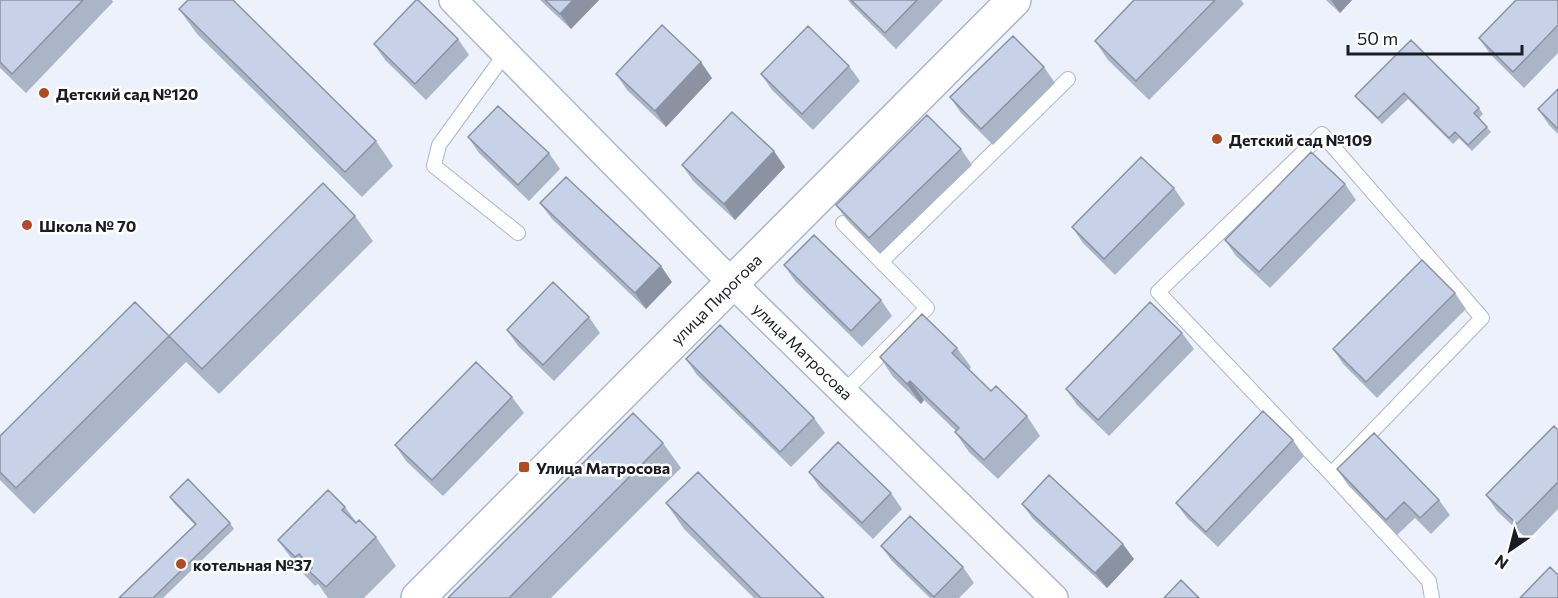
<svg xmlns="http://www.w3.org/2000/svg" width="1558" height="598" font-family="Commissioner,sans-serif">
<rect width="100%" height="100%" fill="#edf1fb"/>
<g fill="none" stroke-linecap="round" stroke-linejoin="round">
<g stroke="#adb7cd" stroke-width="16">
<path id="service" d="M505 54 439 145 434 166 518 233
M843 223 927 308 844 392
M881 262 1068 79
M1331 474 1482 318 1322 134 1158 292 1331 474 1429 581 1432 598"/>
</g>
<g stroke="#adb7cd" stroke-width="30">
<path id="minor" d="M453 0 732 283 1054 598"/>
</g>
<g stroke="#adb7cd" stroke-width="36">
<path id="tertiary" d="M418 598 1014 0"/>
</g>
<use href="#service" stroke="#fff" stroke-width="14"/>
<use href="#minor" stroke="#fff" stroke-width="27"/>
<use href="#tertiary" stroke="#fff" stroke-width="33"/>
</g>
<path fill="#abb5c8" d="M0 0H112L113 2 26 93 0 68Z
M540 0H599L571 29Z
M848 0H943L896 49 851 4Z
M1134 0H1241L1244 4 1149 100 1108 60 1095 41Z
M1326 0H1352L1340 13Z
M1558 0V53L1524 88 1490 54 1479 38Z
M179 9 376 141 393 166 362 197 197 34Z
M458 39 469 55 426 100 385 60 374 44Z
M1411 40 1479 108 1483 114 1479 118 1491 132 1472 151 1459 138 1453 144 1408 99 1382 124 1359 101 1355 96Z
M849 66 860 81 813 130 772 90 761 74Z
M1044 67 1055 83 993 145 961 113 950 97Z
M616 74 712 78 666 127 627 90Z
M1558 89V134L1549 125 1538 109Z
M468 137 549 153 560 169 529 201 479 153Z
M961 149 972 165 880 254 847 220 836 205Z
M682 165 785 167 735 220 693 181Z
M1345 184 1356 200 1270 288 1236 256 1225 240Z
M1174 188 1185 204 1115 275 1083 243 1072 227Z
M540 203 672 282 646 309 552 219Z
M355 216 373 241 219 394 186 362 169 336Z
M784 265 881 300 892 316 862 347 795 281Z
M1455 293 1466 309 1377 398 1344 365 1333 349Z
M589 317 600 333 554 381 518 346 507 330Z
M1182 333 1194 349 1109 436 1077 405 1066 389Z
M169 336 186 362 34 514 0 480V436Z
M957 348 971 367 969 370 991 391 1027 416 1040 436 998 479 969 452 955 432 956 431 924 400 921 404 893 377 880 357Z
M686 359 814 418 825 433 791 467 697 375Z
M512 397 524 413 443 496 406 461 395 445Z
M1558 430V509L1528 540 1497 511 1486 495Z
M1293 440 1304 456 1218 547 1187 518 1176 503Z
M663 443 681 468 551 598H448Z
M1337 469 1439 500 1450 515 1431 534 1415 518 1397 535 1348 485Z
M809 472 891 493 902 509 873 539 820 488Z
M170 497 230 523 234 529 163 598H119L195 525 174 503Z
M666 503 824 598H754L684 529Z
M1022 504 1134 559 1107 588 1033 519Z
M345 507 357 523 376 537 396 566 364 598H328L318 584 315 586 299 569 278 540Z
M881 546 963 567 974 583 959 598H930L892 561Z"/>
<path fill="#8b93a2" d="M573 0H599L571 29 560 14Z
M1331 0H1352L1340 13Z
M701 62 712 78 666 127 655 111Z
M774 151 785 167 735 220 724 204Z
M661 266 672 282 646 309 635 293Z
M910 381 924 400 921 404 907 384Z
M1123 544 1134 559 1107 588 1095 573Z"/>
<path fill="#c7d2e8" stroke="#8b93a2" stroke-width="1.5" d="M0 0H83L12 74 0 62Z
M188 0H233L376 141 345 172 179 9Z
M416 0H418L458 39 415 84 374 44Z
M545 0H573L560 14Z
M851 0H917L885 33Z
M1134 0H1215L1136 81 1095 41Z
M1516 0H1558V25L1513 72 1479 38Z
M662 25 701 62 655 111 616 74Z
M808 26 849 66 802 114 761 74Z
M1013 36 1044 67 981 129 950 97Z
M1411 40 1479 108 1474 113 1487 127 1468 145 1455 132 1449 138 1404 93 1378 118 1355 96Z
M1558 89V129L1538 109Z
M498 106 549 153 518 185 468 137Z
M732 112 774 151 724 204 682 165Z
M927 115 961 149 869 238 836 205Z
M1311 152 1345 184 1259 272 1225 240Z
M1141 157 1174 188 1104 259 1072 227Z
M566 177 661 266 635 293 540 203Z
M323 183 355 216 202 369 169 336Z
M814 235 881 300 851 331 784 265Z
M1422 260 1455 293 1366 382 1333 349Z
M553 282 589 317 543 365 507 330Z
M135 302 169 336 16 488 0 472V436Z
M1150 302 1182 333 1098 420 1066 389Z
M922 314 957 348 952 353 991 391 996 386 1027 416 984 460 955 432 959 428 910 381 907 384 880 357Z
M720 325 814 418 780 452 686 359Z
M476 362 512 397 432 480 395 445Z
M1263 411 1293 440 1206 532 1176 503Z
M633 413 663 443 509 598H448Z
M1554 426 1558 430V482L1517 524 1486 495Z
M1374 433 1439 500 1420 518 1404 502 1386 520 1337 469Z
M838 442 891 493 862 523 809 472Z
M698 472 824 598H761L666 503Z
M1049 475 1123 544 1095 573 1022 504Z
M188 479 230 523 153 598H119L196 524 170 497Z
M328 490 345 507 342 510 356 523 359 520 376 537 326 587 309 571 312 568 299 554 295 557 278 540Z
M910 516 963 567 934 597 881 546Z
M1550 567 1558 575V598H1520Z
M1181 580 1199 598H1164Z"/>
<g fill="#b24b24" stroke="#fff" stroke-width="2">
<circle cx="44" cy="93" r="6"/>
<circle cx="1217" cy="139" r="6"/>
<circle cx="27" cy="225" r="6"/>
<rect x="518" y="461" width="12" height="12" rx="3"/>
<circle cx="181" cy="564" r="6"/>
</g>
<g text-anchor="middle" dominant-baseline="central" stroke-width="5" stroke-linejoin="round" paint-order="stroke">
<g font-size="16" font-weight="bold" fill="#1a1d25" stroke="#fff" text-anchor="start">
<text x="56" y="93">Детский сад №120</text>
<text x="1229" y="139">Детский сад №109</text>
<text x="39" y="225">Школа № 70</text>
<text x="536" y="467">Улица Матросова</text>
<text x="193" y="564">котельная №37</text>
</g>
<g font-size="16" fill="#1a1d25" stroke="#fff">
<text transform="translate(716 299) rotate(-45)">улица Пирогова</text>
<text transform="translate(803 351) rotate(44)">улица Матросова</text>
</g>
</g>
<g transform="translate(1510 550) rotate(215)" stroke="#ffffff" stroke-width="4.5" paint-order="stroke">
<path d="M0-4.5L10 22L0 15L-10 22Z" fill="#1a1d25"/>
<text y="-9" font-size="16" font-weight="bold" text-anchor="middle" fill="#1a1d25">N</text>
</g>
<path d="M1348 45v9h174v-9" fill="none" stroke="#1a1d25" stroke-width="3"/>
<text x="1357" y="45" font-size="18" fill="#1a1d25" stroke="#ffffff" stroke-width="4.5" paint-order="stroke">50 m</text>
</svg>
